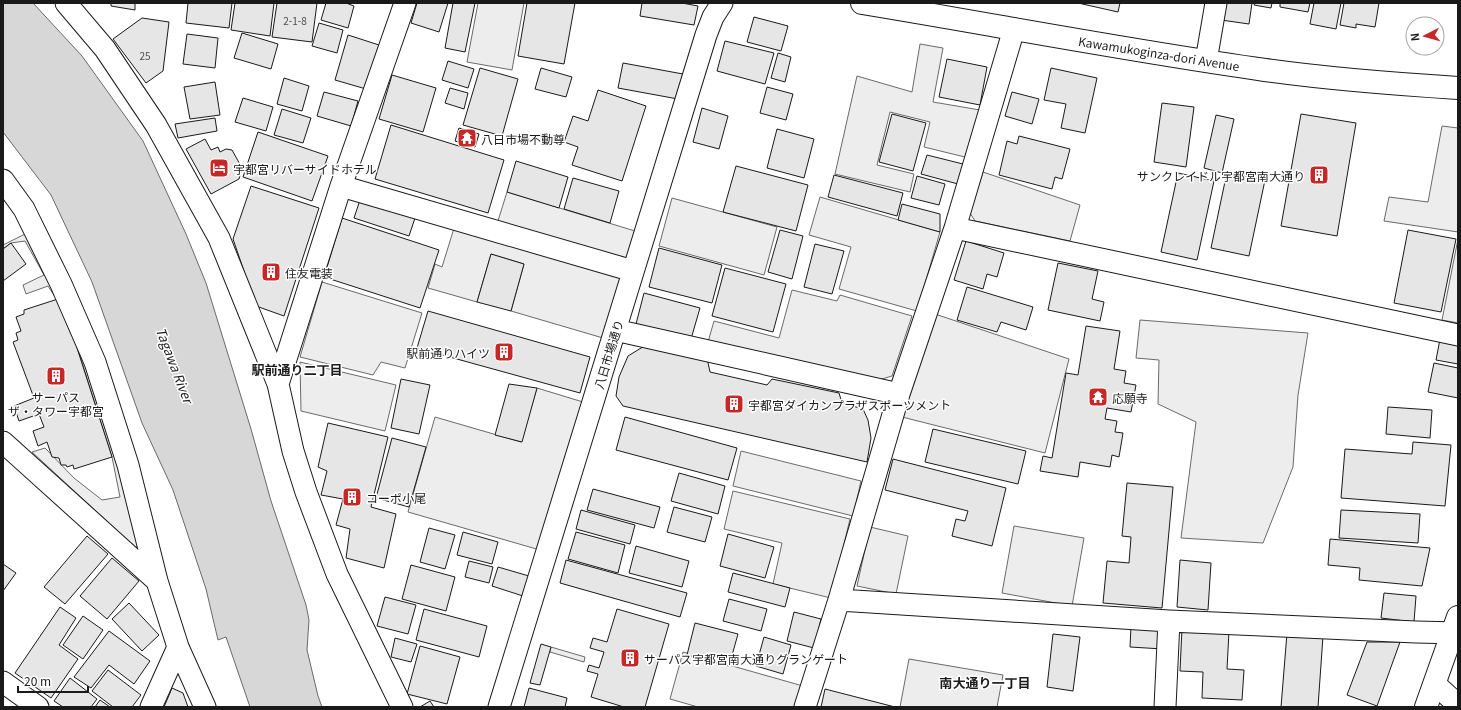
<svg xmlns="http://www.w3.org/2000/svg" width="1461" height="710" font-family="Georgia,'Noto Sans JP',serif">
<rect width="100%" height="100%" fill="#fff"/>
<path fill="#ededed" stroke="#6a6a6a" d="M478 3H524L512 70 467 62Z
M920 44 943 48 933 102 980 110 969 158 924 147 930 122 890 112 877 165 914 174 910 192 835 174 857 76 912 92Z
M1442 126 1458 128V232L1384 221 1389 197 1428 202Z
M983 172 1080 205 1070 241 975 221 970 213Z
M507 192 635 231 625 263 497 224Z
M820 197 940 232 917 311 839 289 851 247 809 235Z
M672 198 777 227 764 275 659 246Z
M455 225 621 275 615 330 603 338 511 311 524 264 491 254 477 302 428 288 435 264 442 267Z
M29 232 57 300 48 286 26 294 23 285 44 275 25 241 11 243 3 249V245Z
M1458 239V323L1442 320Z
M322 282 422 313 405 368 381 362 373 375 300 357Z
M792 290 837 301 840 295 912 316 892 376 875 381 708 342 714 321 779 338Z
M935 314 1069 359 1045 453 902 417Z
M1140 320 1308 333 1298 395 1293 467 1263 543 1181 538 1196 422 1158 404 1159 360 1136 358Z
M84 351 141 540 136 548 32 452 45 448 74 478 102 500 120 497 112 457 79 353Z
M300 362 396 385 385 431 301 411Z
M537 388 583 402 540 550 408 512 435 417 521 442Z
M741 451 861 481 853 516 733 486Z
M733 491 850 519 831 598 773 584 782 543 724 529Z
M1014 526 1084 538 1072 606 1002 593Z
M870 527 908 536 896 594 857 586Z
M551 647 585 657 584 662 550 652Z
M683 652 803 686 797 707H698L670 699Z
M909 659 1003 675 997 707H900Z"/>
<path fill="#d7d7d7" stroke="#6a6a6a" d="M3 3H33L82 56 143 141 186 234 206 283 251 429 271 501 306 605 309 620 307 650 318 696 322 707H250L226 637 218 640 206 589 173 490 142 423 92 282 51 195 3 132Z"/>
<path fill="#e6e6e6" stroke="#1a1a1a" d="M111 3H135V10L111 6Z
M188 3H232L229 28 186 23Z
M235 3H274L270 36 231 30Z
M277 3H317L312 42 272 37Z
M326 3H346L354 6 348 28 321 20Z
M417 3H448L439 32 411 23Z
M453 3H475L465 52 445 48Z
M527 3H575L564 64 518 56Z
M642 3H682L698 6 694 25 640 16Z
M1078 3H1120L1118 12Z
M1223 3H1252L1249 24 1221 20Z
M1255 3H1272L1271 8 1254 5Z
M1280 3H1310L1308 12 1280 7Z
M1314 3H1341L1336 29 1310 24Z
M1344 3H1379L1375 27 1356 24V28L1340 25Z
M754 17 788 26 781 51 747 42Z
M142 18 169 22 163 71 146 83 113 39Z
M319 23 343 30 337 53 312 46Z
M242 33 278 44 271 69 234 58Z
M187 34 218 38 215 68 183 64Z
M348 35 379 45 366 89 335 80Z
M725 41 774 53 765 84 717 71Z
M778 53 791 57 785 82 771 78Z
M947 59 987 67 980 105 939 97Z
M448 61 474 69 468 88 442 80Z
M623 63 683 74 678 99 618 88Z
M480 68 518 79 502 136 463 125Z
M541 68 572 77 566 97 535 89Z
M1051 68 1097 78 1085 133 1061 128 1066 104 1044 100Z
M392 75 436 88 423 132 379 119Z
M284 78 309 86 302 111 277 104Z
M215 82 220 115 190 119 184 87Z
M767 87 793 94 786 120 760 113Z
M450 88 468 93 464 109 445 103Z
M598 90 646 106 622 181 572 165 578 147 564 142 573 116 588 121Z
M324 92 358 101 351 126 317 116Z
M1012 92 1039 99 1032 124 1005 116Z
M243 98 273 107 266 131 235 122Z
M1162 103 1194 107 1186 167 1154 162Z
M702 108 728 116 719 149 693 142Z
M282 109 311 118 303 143 274 135Z
M892 114 926 123 913 171 879 162Z
M1301 114 1356 123 1337 236 1281 226Z
M1216 115 1234 119 1222 173 1204 168Z
M215 118 217 131 178 138 175 124Z
M391 125 504 160 488 213 375 179Z
M459 128 479 134 475 147 455 141Z
M777 129 814 139 804 178 767 168Z
M258 132 328 156 312 201 243 177Z
M1019 136 1070 149 1062 179 1055 177 1052 189 999 175 1007 141 1017 144Z
M205 139 211 150 218 147 220 152 226 149 232 150 242 168 239 179 211 194 186 149Z
M927 155 963 164 958 184 921 174Z
M516 161 568 177 559 208 507 192Z
M736 166 808 185 796 231 723 212Z
M1227 172 1265 180 1249 256 1211 248Z
M1178 173 1214 181 1197 260 1161 252Z
M834 175 903 193 897 216 828 197Z
M917 176 945 184 939 205 911 198Z
M573 178 619 191 610 223 564 209Z
M251 186 319 208 284 316 256 306 233 239Z
M360 200 415 218 409 236 354 218Z
M902 204 940 214V232L898 220Z
M342 218 439 250 420 308 324 277Z
M780 230 803 236 792 279 768 272Z
M1408 230 1456 239 1441 312 1394 303Z
M966 241 1004 253 997 277 987 274 983 289 954 280Z
M11 243 26 264 3 281V249Z
M815 244 844 251 832 294 804 287Z
M659 248 722 265 712 303 649 287Z
M491 254 524 264 511 311 477 302Z
M1058 263 1098 271 1092 299 1104 302 1100 321 1048 310Z
M725 268 786 284 773 332 712 316Z
M967 287 1033 307 1026 330 1001 322 997 332 957 320Z
M644 293 700 308 691 339 636 324Z
M61 298 112 457 74 469 73 465 67 467 66 465H61L59 458 52 457 47 442 38 446 33 431 44 427 39 414 19 421 14 406 34 398 13 342 18 340 16 333 21 331 16 317 24 314V310Z
M428 311 590 357 580 393 417 348Z
M1086 326 1120 331 1114 369 1126 371 1124 383 1136 385 1131 412 1107 408 1105 419 1117 421 1115 432 1123 433 1119 457 1112 455 1110 467 1080 462 1078 477 1040 471 1043 456 1052 458 1066 373 1078 375Z
M1440 339 1458 342V364L1436 360Z
M646 345 707 358 710 372 767 385 772 379 839 393 842 403 863 409 868 420 871 438 867 462 623 406 616 396 619 377 628 356Z
M1434 363 1458 368V398L1428 392Z
M401 379 430 385 419 434 391 428Z
M509 384 537 388 522 442 495 435Z
M1388 407 1432 410 1430 438 1386 434Z
M625 417 737 448 728 480 616 450Z
M328 423 388 437 371 507 396 514 384 568 346 558 350 529 336 525 343 499 321 495 327 471 318 467Z
M933 429 1026 451 1018 484 925 462Z
M392 438 426 447 409 507 376 498Z
M1413 442 1451 445 1445 506 1341 498 1345 449 1412 454Z
M893 459 1006 488 992 546 952 536 956 519 965 521 968 511 885 490Z
M679 473 725 486 718 514 671 501Z
M1127 483 1173 487 1162 608 1103 603 1107 561 1129 563 1131 537 1122 536Z
M593 489 660 507 654 528 587 510Z
M674 507 712 517 705 542 667 532Z
M581 510 635 525 630 544 576 529Z
M1341 510 1420 514 1418 543 1339 538Z
M429 528 455 535 445 569 420 562Z
M463 532 498 542 492 564 457 555Z
M576 532 625 545 618 573 568 559Z
M728 534 774 547 765 578 720 566Z
M87 536 108 554 65 604 44 587Z
M1330 539 1430 548 1422 586 1359 580 1360 568 1328 565Z
M636 546 689 561 682 587 629 573Z
M112 558 139 581 107 619 80 596Z
M566 560 687 593 680 617 560 583Z
M1180 560 1211 563 1208 610 1177 607Z
M469 561 493 567 489 583 465 577Z
M3 564 16 573 3 591Z
M411 565 455 577 446 611 402 599Z
M498 567 529 576 523 596 492 586Z
M733 573 790 588 785 607 728 592Z
M1384 593 1416 596 1414 622 1381 618Z
M385 597 416 605 408 634 377 626Z
M729 599 767 609 761 631 723 621Z
M129 603 159 635 142 651 112 619Z
M60 607 76 618 59 645 78 659 51 698 15 673Z
M424 609 487 626 479 657 416 640Z
M617 609 669 624 645 707H624L591 697 598 674 587 671 589 665 599 668 604 652 590 648 593 638 607 642Z
M794 612 821 619 814 648 787 641Z
M83 616 103 630 83 659 63 645Z
M695 623 738 634 729 666 687 655Z
M1131 626 1164 628 1163 649 1130 647Z
M1182 628 1229 631 1227 669 1244 670 1242 700 1202 698 1203 672 1180 671Z
M109 631 150 661 134 684 109 665 91 688 74 677Z
M1287 633 1323 636 1318 707H1281Z
M1053 634 1080 637 1073 691 1047 687Z
M764 637 791 645 783 674 756 666Z
M395 638 417 644 411 662 391 657Z
M1367 642H1400L1377 706 1347 695Z
M541 644 551 647 540 685 530 683Z
M420 646 460 657 447 704 407 694Z
M108 670 141 695 132 707H113L92 691Z
M70 678 97 699 91 707H63L54 701Z
M172 688 183 693 188 707H164Z
M529 688 567 698 565 707H524Z
M825 689 895 707H821Z
M100 700 110 707H95Z
M430 701 434 707H420Z"/>
<g fill="none" stroke-linecap="round" stroke-linejoin="round">
<g stroke="#1a1a1a" stroke-width="23">
<path id="minor" d="M66 3 105 49 156 125 219 238 278 384 293 451 306 492 337 574 402 707
M1206 61 1216 3
M3 180 24 209 61 284 95 362 128 465 157 581 178 647 205 707
M341 186 633 271
M955 228 1458 335
M615 330 899 394
M278 384 341 186 405 3
M3 442 157 581
M839 600 1169 621 1416 632 1458 633
M3 682 38 707
M1435 684 1458 705
M151 707 178 647
M499 707 706 35 713 17 722 3
M805 707 839 600 899 394 955 228 1014 29
M1165 707 1169 621"/>
</g>
<g stroke="#1a1a1a" stroke-width="24">
<path id="tertiary" d="M1426 707 1458 617"/>
</g>
<g stroke="#1a1a1a" stroke-width="24">
<path id="primary" d="M862 3C996 25 1130 51 1265 70 1329 79 1394 84 1458 88"/>
</g>
<use href="#minor" stroke="#fff" stroke-width="21"/>
<use href="#tertiary" stroke="#fff" stroke-width="22"/>
<use href="#primary" stroke="#fff" stroke-width="22"/>
</g>
<defs>
<g id="temple-square" transform="scale(1)"><rect x="-9" y="-9" width="18" height="18" rx="4" fill="#c62828" stroke="#fff"/><path d="M0-6L5-2H3V0L6.5 2.5H4V6H1.5V3h-3V6H-4V2.5H-6.5L-3 0V-2H-5Z" fill="#fff"/></g>
<g id="hotel-square" transform="scale(1)"><rect x="-9" y="-9" width="18" height="18" rx="4" fill="#c62828" stroke="#fff"/><path d="M-6-4.5h1.5V1H6V5H4.5V3h-9V5H-6ZM-4 0a1.8 1.8 0 1 1 3.6 0ZM.5 0V-2.5h3Q6-2.5 6 0Z" fill="#fff"/></g>
<g id="building-square" transform="scale(1)"><rect x="-9" y="-9" width="18" height="18" rx="4" fill="#c62828" stroke="#fff"/><path d="M-4-6H4V6H1V3H-1V6H-4ZM-2.5-4.3h1.7v1.8h-1.7ZM.8-4.3h1.7v1.8H.8ZM-2.5-1h1.7V.8h-1.7ZM.8-1h1.7V.8H.8Z" fill="#fff"/></g>
</defs>
<g fill-rule="evenodd">
<use href="#temple-square" x="467" y="138"/>
<use href="#hotel-square" x="219" y="168"/>
<use href="#building-square" x="1319" y="175"/>
<use href="#building-square" x="271" y="272"/>
<use href="#building-square" x="504" y="352"/>
<use href="#building-square" x="56" y="376"/>
<use href="#temple-square" x="1098" y="397"/>
<use href="#building-square" x="734" y="404"/>
<use href="#building-square" x="352" y="497"/>
<use href="#building-square" x="630" y="658"/>
</g>
<g text-anchor="middle" dominant-baseline="central" stroke-width="3" stroke-linejoin="round" paint-order="stroke">
<g font-size="10" fill="#4d4d4d">
<text x="295" y="20">2-1-8</text>
<text x="145" y="55">25</text>
</g>
<g font-size="12" fill="#1a1a1a" stroke="#fff">
<text transform="translate(1159 53) rotate(9)">Kawamukoginza-dori Avenue</text>
<text transform="translate(608 354) rotate(-73)">八日市場通り</text>
</g>
<g font-size="12" fill="#1a1a1a" stroke="#fff" text-anchor="start">
<text x="481" y="138">八日市場不動尊</text>
<text x="233" y="168">宇都宮リバーサイドホテル</text>
<text x="1305" y="175" text-anchor="end">サンクレイドル宇都宮南大通り</text>
<text x="285" y="272">住友電装</text>
<text x="490" y="352" text-anchor="end">駅前通りハイツ</text>
<text x="56" y="396" text-anchor="middle">サーパス<tspan x="56" dy="14">ザ・タワー宇都宮</tspan></text>
<text x="1112" y="397">応願寺</text>
<text x="748" y="404">宇都宮ダイカンプラザスポーツメント</text>
<text x="366" y="497">コーポ小尾</text>
<text x="644" y="658">サーパス宇都宮南大通りグランゲート</text>
</g>
<g font-size="13" font-style="italic" fill="#1a1a1a" stroke="#fff">
<text transform="translate(175 365) rotate(69)">Tagawa River</text>
</g>
<g font-size="13" font-weight="bold" fill="#1a1a1a" stroke="#fff">
<text x="297" y="369">駅前通り二丁目</text>
<text x="985" y="682">南大通り一丁目</text>
</g>
</g>
<rect width="1461" height="710" fill="none" stroke="#1a1a1a" stroke-width="8"/>
<g transform="translate(1425 36) rotate(264)"><circle r="19" fill="#ffffff" stroke="#a3a3a3"/>
<path d="M0-3L7 15L0 10L-7 15Z" fill="#c62828"/>
<text y="-6" font-size="11" font-weight="bold" text-anchor="middle" fill="#1a1a1a">N</text>
</g>
<path d="M18 686v6h70v-6" fill="none" stroke="#1a1a1a" stroke-width="2"/>
<text x="24" y="686" font-size="12" fill="#1a1a1a" stroke="#ffffff" stroke-width="3" paint-order="stroke">20 m</text>
</svg>
